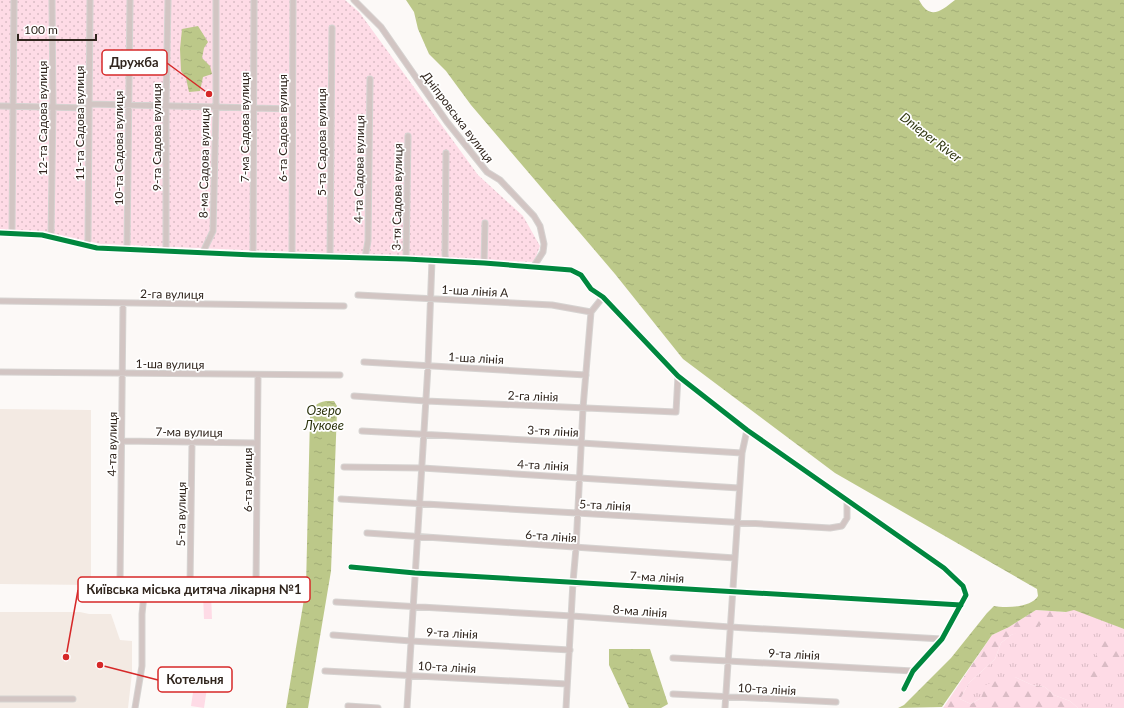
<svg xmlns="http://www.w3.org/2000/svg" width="1124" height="708" font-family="Lato,sans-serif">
<defs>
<pattern id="grass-tufts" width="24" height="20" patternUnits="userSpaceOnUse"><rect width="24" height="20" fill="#fedbe6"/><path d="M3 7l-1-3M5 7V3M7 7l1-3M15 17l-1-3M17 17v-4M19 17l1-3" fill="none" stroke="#dabcc5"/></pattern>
<pattern id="forest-firs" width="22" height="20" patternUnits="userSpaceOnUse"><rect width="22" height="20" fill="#fedbe6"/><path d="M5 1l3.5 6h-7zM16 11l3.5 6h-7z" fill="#dabcc5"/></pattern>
<pattern id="park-dots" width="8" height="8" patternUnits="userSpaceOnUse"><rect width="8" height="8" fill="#fedbe6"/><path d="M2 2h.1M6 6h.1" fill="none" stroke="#dabcc5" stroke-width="1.8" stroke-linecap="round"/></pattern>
<pattern id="water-ripples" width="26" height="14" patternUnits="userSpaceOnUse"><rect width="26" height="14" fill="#bcc889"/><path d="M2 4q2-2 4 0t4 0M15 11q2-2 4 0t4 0" fill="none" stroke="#a2ac76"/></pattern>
</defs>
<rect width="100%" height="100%" fill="#fcf9f7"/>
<path fill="#f3eae3" d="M0 409 91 410V585L0 584Z
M0 612H80L89 614H111L120 640 132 641V673L128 708H0Z"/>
<path fill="url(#grass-tufts)" d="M1074 609 1124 629V708H1078L1070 701 1054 695 1045 687 1032 685 1015 677 971 704 960 699 969 683 995 659 1001 643 1011 635 1055 616Z"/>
<path fill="url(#forest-firs)" d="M1036 610 1066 612 1049 619 1036 628 1011 635 1001 643 995 659 969 683 960 699 971 704 981 698 986 685 1002 678 1015 677 1032 685 1045 687 1054 695 1070 701 1078 708H943L992 635 1009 627Z
M1106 639 1116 640 1122 645V655L1114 666 1094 681 1086 678C1088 667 1091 667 1095 658 1099 650 1098 646 1106 639Z"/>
<path fill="url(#park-dots)" d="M0 0H345L359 12 478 175 523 216 540 246 534 262 101 244 41 231 0 230Z"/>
<path fill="#fedbe6" d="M203 594H211L212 619H204Z
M194 686 207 688 204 708 191 706Z"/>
<path fill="url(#water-ripples)" d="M406 0H919C930 21 941 11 955 0H1124V629L1074 610 1066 612 1036 610 1009 627 992 635 942 707 898 708 904 705 951 658 987 613 994 606C1005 608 1031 608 1038 596L1037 589 835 473 683 359 615 274 471 105 446 71 429 54 418 29 414 12Z
M198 26 208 42 204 48 202 58 210 66 212 74 203 77 200 91 189 92 186 78 181 71 180 49 182 29Z
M326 401H334L337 406V411L331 571 308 708H286L306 587 310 417C313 406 316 403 326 401Z
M609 649H650L668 704 661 708H629L609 665Z"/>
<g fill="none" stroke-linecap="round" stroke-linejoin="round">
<g stroke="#d6d3d1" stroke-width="7">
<path id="minor" d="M354 0 381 27 447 122 487 172 500 180 534 216 540 226 544 244 543 252 534 266
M0 106 89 108V104L292 109
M0 233 42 235 97 248 253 255 406 259 484 263 571 270 581 275 591 289 603 297 678 376 747 430 944 568 963 586 966 595 942 639 913 671 904 689
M12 233 14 0
M51 236 53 107 52 0
M86 245 88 240 90 0
M127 249 130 0
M166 250V106L168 0
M203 252 213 231 216 107V0
M253 255 254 0
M292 256 293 0
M330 257 332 28
M365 258 368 241 370 79
M406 259 408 136
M446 261 445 254 446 153
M484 263 485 223
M358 295 552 305 591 312
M0 301 344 306
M123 303 120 585 295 586
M364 362 586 375
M0 372 340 375
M354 396 426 401 676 412 678 376
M362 431 581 443 742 453
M122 441 257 443
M344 467 422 468 739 488
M341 499 830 528 842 526 847 518V501
M367 533 735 558
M351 567 415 573 961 605
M190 586 192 442
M256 586 258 375
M336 602 572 616 730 627 942 639
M333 635 411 641 570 650
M673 658 913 671
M325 671 567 684
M673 694 836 702
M0 699H73
M348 706 378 708
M135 708 142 666V614L144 595
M407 708 428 366 432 260
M566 708 573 582 576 548 583 408 591 312 603 297
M725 708 742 453 747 430"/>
</g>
<use href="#minor" stroke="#d2c5c3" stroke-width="5"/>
<g stroke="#fff" stroke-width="8">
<path id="cycleway" d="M0 233 42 235 97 248 253 255 406 259 484 263 571 270 581 275 591 289 603 297 678 376 747 430 944 568 963 586 966 595 942 639 913 671 904 689
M351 567 415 573 961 605"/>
</g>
<use href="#cycleway" stroke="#00873e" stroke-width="5"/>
</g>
<g text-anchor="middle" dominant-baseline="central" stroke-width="3.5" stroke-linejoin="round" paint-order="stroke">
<g font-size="12" fill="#30251d" stroke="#fff">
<text transform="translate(458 117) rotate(53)">Дніпровська вулиця</text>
<text transform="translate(42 118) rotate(-90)">12-та Садова вулиця</text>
<text transform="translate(79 123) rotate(-90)">11-та Садова вулиця</text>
<text transform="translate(244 127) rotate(-90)">7-ма Садова вулиця</text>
<text transform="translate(282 128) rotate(-90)">6-та Садова вулиця</text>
<text transform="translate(156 137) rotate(-90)">9-та Садова вулиця</text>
<text transform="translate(321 142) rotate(-90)">5-та Садова вулиця</text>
<text transform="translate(118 148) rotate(-90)">10-та Садова вулиця</text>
<text transform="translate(204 163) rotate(-89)">8-ма Садова вулиця</text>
<text transform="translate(359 169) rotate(-89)">4-та Садова вулиця</text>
<text transform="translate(397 197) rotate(-89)">3-тя Садова вулиця</text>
<text transform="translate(475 291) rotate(3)">1-ша лінія А</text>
<text transform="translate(172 294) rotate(1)">2-га вулиця</text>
<text transform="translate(476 358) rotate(3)">1-ша лінія</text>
<text transform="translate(170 364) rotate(1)">1-ша вулиця</text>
<text transform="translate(533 396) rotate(2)">2-га лінія</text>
<text transform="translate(553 431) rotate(3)">3-тя лінія</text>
<text transform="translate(189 432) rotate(1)">7-ма вулиця</text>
<text transform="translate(112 444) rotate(-89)">4-та вулиця</text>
<text transform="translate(543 465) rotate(3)">4-та лінія</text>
<text transform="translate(247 480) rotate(-90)">6-та вулиця</text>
<text transform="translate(605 505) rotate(3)">5-та лінія</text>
<text transform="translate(181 514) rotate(-89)">5-та вулиця</text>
<text transform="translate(551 536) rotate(4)">6-та лінія</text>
<text transform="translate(657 577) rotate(3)">7-ма лінія</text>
<text transform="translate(640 611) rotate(4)">8-ма лінія</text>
<text transform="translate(452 633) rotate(3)">9-та лінія</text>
<text transform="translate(794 654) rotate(3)">9-та лінія</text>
<text transform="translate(447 667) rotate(3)">10-та лінія</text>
<text transform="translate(767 689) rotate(3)">10-та лінія</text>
</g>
<g font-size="13" font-style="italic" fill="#2e350f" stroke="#fff">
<text transform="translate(931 137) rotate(37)">Dnieper River</text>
<text x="324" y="410">Озеро<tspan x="324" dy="15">Лукове</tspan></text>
</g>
</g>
<path fill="none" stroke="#d62828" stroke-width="1.5" d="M209 94L167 63M66 657L78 590M100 665L158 680"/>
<g fill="#d62828" stroke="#fff" stroke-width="1.5">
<circle cx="209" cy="94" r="4"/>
<circle cx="66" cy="657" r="4"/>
<circle cx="100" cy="665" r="4"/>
</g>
<g fill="#fff" stroke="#d62828" stroke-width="1.5">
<rect x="102" y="50" width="65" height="25" rx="4"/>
<rect x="78" y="577" width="232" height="25" rx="4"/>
<rect x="158" y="667" width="74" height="25" rx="4"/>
</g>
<g font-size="13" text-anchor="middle" font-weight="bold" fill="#30251d">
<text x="134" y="67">Дружба</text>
<text x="194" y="594">Київська міська дитяча лікарня №1</text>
<text x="195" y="684">Котельня</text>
</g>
<path d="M18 34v6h78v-6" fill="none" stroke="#30251d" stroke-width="2"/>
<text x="24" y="34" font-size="12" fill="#30251d" stroke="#ffffff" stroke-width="3" paint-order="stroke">100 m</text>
</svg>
